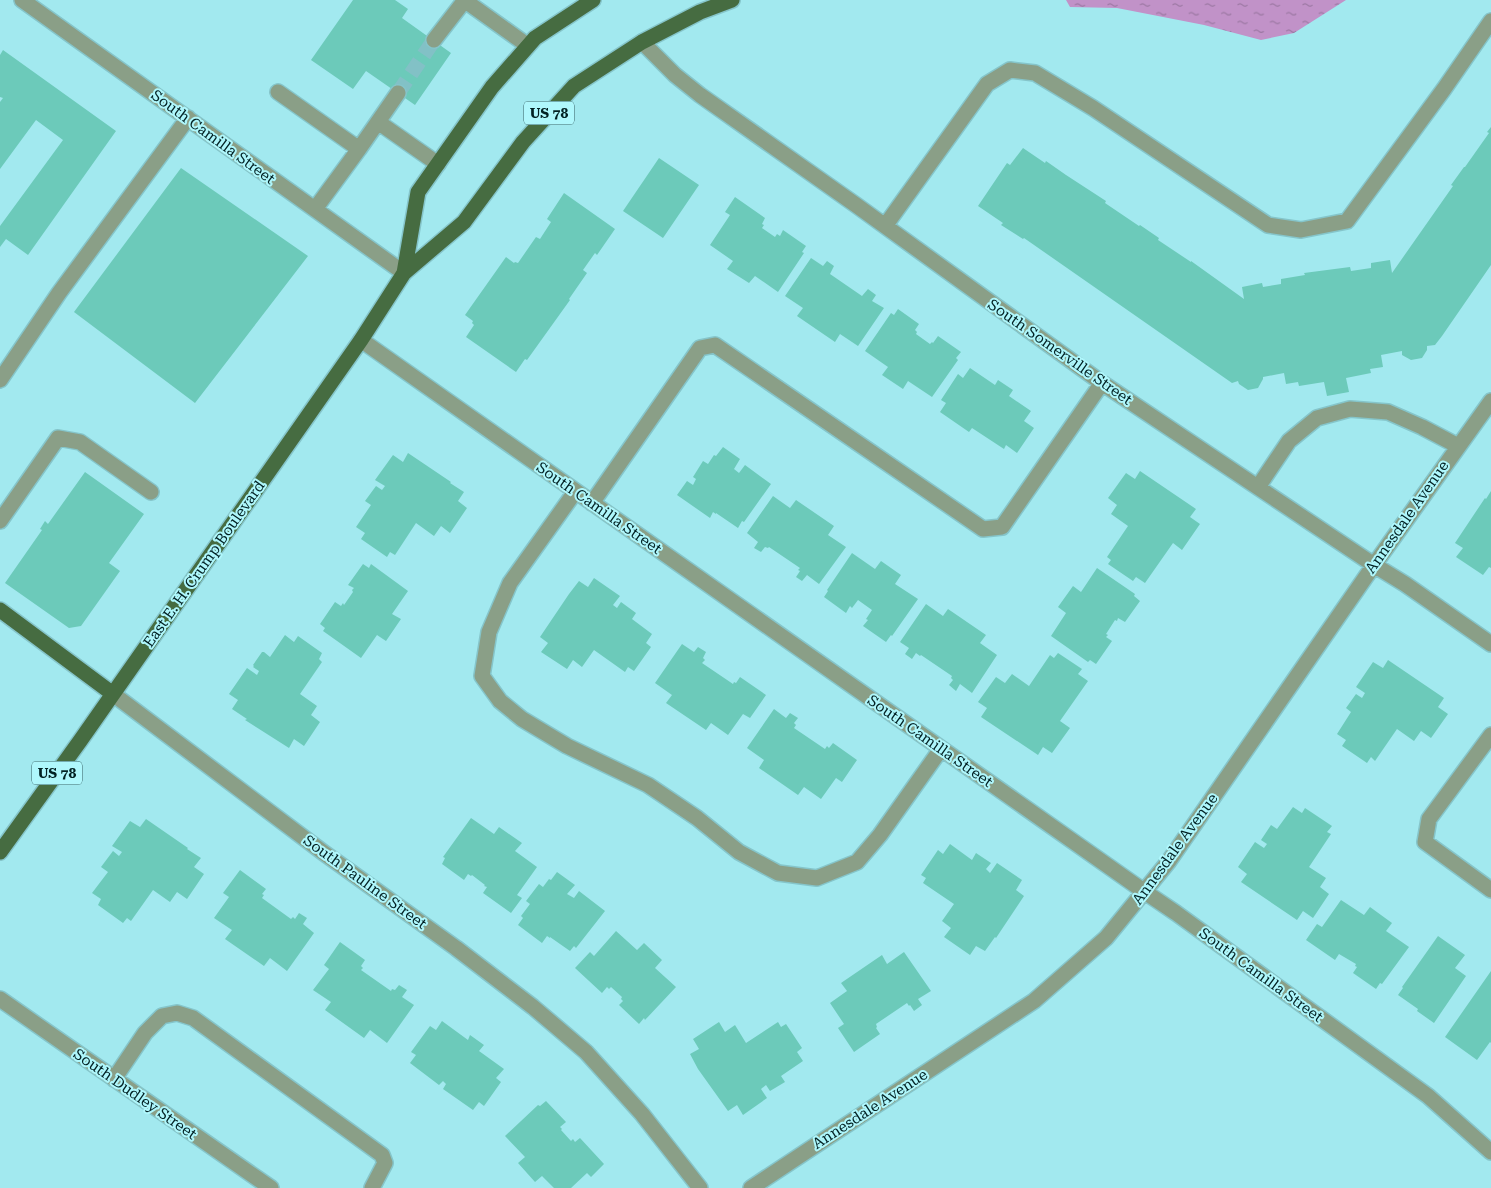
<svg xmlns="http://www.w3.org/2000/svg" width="1491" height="1188" font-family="'Roboto Serif',serif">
<defs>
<pattern id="water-ripples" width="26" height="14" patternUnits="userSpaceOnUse" patternTransform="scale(1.25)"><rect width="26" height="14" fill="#c192c8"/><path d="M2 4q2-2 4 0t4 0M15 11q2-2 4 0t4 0" fill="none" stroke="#9b77a2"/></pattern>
</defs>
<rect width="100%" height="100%" fill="#a2e9ef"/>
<path fill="url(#water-ripples)" d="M1066 0H1346L1294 33 1261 40 1204 25 1117 8 1070 7Z"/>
<path fill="#6ccaba" d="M353 0H395L408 9 402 18 451 53 415 105 366 71 353 89 311 60Z
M3 50 116 131 28 255 6 239 0 247V226L63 140 36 120 0 169V102L3 98 0 97V55Z
M1491 127V265L1442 336 1435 345 1427 346V350L1422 358 1411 360 1402 355V351L1381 355 1383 367 1370 369 1371 373 1346 378 1349 392 1327 396 1324 382 1299 386 1298 382 1286 384 1284 373 1263 377V379L1258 388 1248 390 1239 384 1238 381 1232 383 1024 238 1023 239 1001 225 1003 223 978 206 1007 163 1010 165 1023 148 1045 163 1046 161 1066 175 1106 201 1105 203 1139 226 1140 225 1159 238 1158 240 1191 262V261L1244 299 1242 287 1262 283 1263 287 1281 284V279L1305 275 1304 273 1350 267 1351 271 1371 268V263L1390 260 1392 273 1453 186 1451 185 1464 167H1465L1489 133 1487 132Z
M659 158 699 185 663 238 623 211Z
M181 168 308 256 195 403 74 312Z
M564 193 615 229 597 255 595 253 583 270 587 273 569 299 570 300 527 360 525 359 516 372 466 337 474 325 472 323 473 321 465 315 506 257 514 263 515 262 518 263 536 237 540 239 551 222 547 219Z
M735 197 765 218 762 224 764 225 762 228 775 237 777 234 780 236 783 230 806 246 802 252 804 253 778 292 755 276 749 283 727 269 733 261 710 245 730 215 725 212Z
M811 258 823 266 827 261 834 266 830 274 862 296 868 289 876 295 872 301 884 308 858 346 840 334 835 342 797 316 803 308 785 296Z
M898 309 919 324 915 330 917 332 916 334 930 344 932 342 933 343 938 336 961 352 956 358 958 360 932 397 908 381 903 389 882 375 888 367 865 351 891 313 894 315Z
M970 368 995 385 998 380 1013 390 1009 396 1031 411 1024 421 1034 428 1017 453 1006 445 1004 449 972 428 969 432 940 412 946 403 941 400 958 374 963 378Z
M723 447 740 459 734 469 739 473 745 465 771 484 744 522 742 521 738 528 716 513V514L713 512 710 518 677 495 687 481 693 485 696 479 693 477 703 461 708 464 714 455 716 456Z
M408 453 451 482 450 483 464 492 458 501 467 508 450 533 441 526 434 536 416 523 395 555 390 552 387 557 361 539 365 533 356 527 371 505 365 501 376 486 382 490 385 486 375 480 393 455 403 462Z
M1140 471 1196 509 1190 517 1200 524 1182 550 1173 543 1145 583 1136 577 1133 581 1108 564 1111 560 1107 557 1128 526 1111 514 1117 505 1108 498 1126 473 1135 479Z
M85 472 144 514 109 563 120 571 81 626 69 628 5 583 42 530 40 529 45 521 48 524Z
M1491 491V568L1489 567 1483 575 1456 557 1463 548 1455 543 1485 498 1486 499Z
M773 496 790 508 796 500 834 526 828 535 846 547 819 584 807 575 802 581 796 577 800 571 798 570 800 568 769 547 768 548 765 547 761 552 754 548 758 542 747 533Z
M852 553 875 569 881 561 901 575 895 584 918 599 892 636 891 635 886 642 863 626 868 620 866 619 872 610 858 600 852 608 850 606 846 613 824 597 828 591 827 590Z
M363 564 369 568 371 564 408 591 392 614 401 619 386 641 377 635 361 658 323 631 325 628 320 624 335 602 341 606 343 603 344 605 353 592 352 590 354 588 348 585Z
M1097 568 1135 594 1134 596 1140 601 1125 622 1118 618 1117 621 1115 620 1106 634 1108 635 1106 637 1112 641 1096 664 1090 660 1088 662 1051 636 1066 613 1058 607 1073 586 1081 592Z
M594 578 620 596 613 605 617 608 621 602 636 613 632 619 652 634 646 643 651 647 634 671 628 667 625 672 594 650 582 667 573 660 567 669 541 652 548 643 540 637 569 594 579 581 588 587Z
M926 604 943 616 948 609 986 635 980 643 997 655 972 693 960 684 956 691 949 685 953 680 951 678 952 676 921 655 920 656 916 653 912 659 905 654 909 648 900 642Z
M285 635 294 642 298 636 322 653 319 659 322 662 300 694 317 706 311 715 320 722 304 746 294 739 289 748 245 720 247 719 232 709 238 700 229 694 247 668 257 675 259 671 253 667 254 666 253 665 262 652H264L270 657Z
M682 644 694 652 698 647 706 652 703 658 705 660 702 663 733 684 734 682 736 683 740 677 766 695 750 718 743 714 728 735 711 723 706 730 666 703 672 695 655 683Z
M1058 653 1082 669 1078 674 1088 681 1060 721 1070 728 1052 753 1043 747 1038 755 981 717 987 708 978 702 996 677 1005 683 1012 674 1029 686 1050 655 1054 658Z
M1388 660 1444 698 1438 707 1448 714 1431 738 1421 731 1414 741 1397 729 1375 761 1371 757 1367 763 1342 746 1346 740 1337 734 1351 712 1346 708 1356 694 1362 698 1365 693 1356 687 1373 662 1383 668Z
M774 709 786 718 790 713 798 718 794 723 796 725 794 728 825 749 827 746 829 748 833 743 857 760 842 782 836 778 821 799 804 787 798 795 759 768 764 760 747 748Z
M1293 807 1302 813 1305 808 1332 826 1327 832 1331 834 1309 867 1326 878 1320 887 1329 894 1313 918 1303 911 1297 920 1241 882 1247 874 1238 867 1255 842 1264 848 1267 844 1261 840 1271 825 1277 829Z
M471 818 494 834 499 827 522 843 515 851 537 867 517 895 522 898 511 913 483 893 487 887 484 886 485 885 472 875 471 876 468 874 464 880 442 864 445 858 443 857Z
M146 819 188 848 187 849 201 858 194 867 204 874 187 899 177 892 170 902 153 890 131 921 127 918 123 923 98 905 101 899 92 893 108 872 101 867 113 851 119 856 122 852 112 846 130 821 140 827Z
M950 844 972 860 976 853 991 863 986 869 990 873 997 863 1022 880 1016 890 1024 896 996 938 995 937 985 951 976 946 970 955 944 937 951 928 942 921 954 904 923 883 926 878 921 875 938 850 943 854Z
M240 870 266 889 262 894 264 895 262 898 291 919 293 917 295 919 299 913 307 918 303 924 314 933 287 971 270 958 264 966 225 939 232 930 214 918 229 897 223 893Z
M557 872 575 885 567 894 574 898 579 891 605 911 576 948 574 946 570 951 550 937V938L547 936 542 943 518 925 523 918 521 916 530 904 526 901 539 884 543 887 549 879 551 880Z
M1341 900 1364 915 1370 907 1392 923 1386 931 1409 947 1382 984 1380 983 1376 989 1353 973 1357 967 1355 966 1356 964 1339 954 1335 960 1306 940 1317 924 1322 927Z
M616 931 637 950 644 943 662 960 655 968 676 987 645 1020 644 1018 639 1024 619 1005 623 1001 621 999 622 997 611 987 609 989 607 987 602 993 575 968 590 952 594 956Z
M1438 936 1465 955 1455 968 1466 976 1434 1023 1417 1011 1418 1009 1398 995 1403 988 1402 987Z
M340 942 365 960 361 966 363 968 361 970 391 991 392 989 395 990 399 985 407 990 402 997 414 1005 387 1043 370 1030 364 1038 325 1010 331 1002 313 990 329 969 324 965Z
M904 952 931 991 918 999 922 1005 914 1011 910 1005 909 1006 907 1003 876 1024 877 1027 876 1028 880 1034 854 1052 838 1028 844 1024 830 1003 847 991 841 983 882 955 887 964Z
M1491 971V1043L1490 1042 1477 1060 1445 1037Z
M442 1021 468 1040 470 1035 484 1045 479 1051 504 1069 496 1078 501 1082 484 1106 479 1102 473 1110 443 1089 446 1084 443 1081 439 1085 410 1063 416 1055 411 1052 430 1026 436 1030Z
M719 1022 725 1032 735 1025 746 1043 778 1022 781 1027 786 1024 802 1048 797 1052 803 1061 781 1076 785 1082 770 1091 766 1085 761 1089 767 1098 743 1115 737 1105 728 1111 698 1069 690 1054 699 1049 693 1039Z
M546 1101 566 1122 560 1127 562 1129 561 1130 571 1141 573 1139 575 1142 580 1138 604 1164 591 1177 587 1173 571 1188H554L542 1176 535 1182 518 1163 525 1157 505 1136 538 1105 540 1106Z"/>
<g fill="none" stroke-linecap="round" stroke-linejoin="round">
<path stroke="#82c1c6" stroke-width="15" stroke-dasharray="15 8" stroke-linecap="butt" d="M398 93 434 40"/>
<g stroke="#85c5ca" stroke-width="18">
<path id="minor" d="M22 0 404 273
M464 0 527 45
M434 40 465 0
M642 42 675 75 700 95 856 205 1102 383 1374 565 1405 584 1491 644
M278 92 359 149 315 209
M378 122 438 164
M359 149 398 93
M885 226 987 84 1010 70 1035 73 1093 108 1268 225 1301 230 1347 221 1444 89 1491 21
M361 340 1145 892 1176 913 1428 1096 1491 1152
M0 380 59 293 188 118
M1258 487 1289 441 1317 418 1350 409 1388 412 1422 427 1458 446
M575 492 510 583 489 632 482 676 500 701 522 719 567 746 648 785 697 818 739 852 778 873 817 878 857 862 880 835 941 749
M592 503 700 348 715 345 983 529 1002 527 1102 383
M0 521 58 438 80 442 151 492
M113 694 324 853 456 948 533 1007 586 1052 642 1114 700 1188
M1491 735 1429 819 1425 842 1491 890
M0 999 271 1188
M114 1079 145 1033 162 1016 177 1013 193 1018 382 1155 385 1163 372 1188
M751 1188 1034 1001 1106 938 1169 861 1374 565 1491 401"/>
</g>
<g stroke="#85c5ca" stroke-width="18">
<path id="major" d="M404 273 418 192 492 87 535 38 593 0
M0 610 113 694
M0 852 80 741 361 340 404 273 464 222 523 142 574 86 642 42 700 12 732 0"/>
</g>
<use href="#minor" stroke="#8a9f87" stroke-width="15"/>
<use href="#major" stroke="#466c41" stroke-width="15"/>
</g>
<g text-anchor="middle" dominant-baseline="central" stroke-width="4" stroke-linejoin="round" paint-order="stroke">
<g fill="#aff7fc" stroke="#366164" stroke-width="1">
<rect x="524" y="101.5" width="50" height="23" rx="4"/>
<rect x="32" y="761.5" width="50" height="23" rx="4"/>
</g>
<g font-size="14" font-weight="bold" fill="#022123">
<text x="549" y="113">US 78</text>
<text x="57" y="773">US 78</text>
</g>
<g font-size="15" fill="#022123" stroke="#aff7fc">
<text transform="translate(213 137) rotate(36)">South Camilla Street</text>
<text transform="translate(1060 352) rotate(35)">South Somerville Street</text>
<text transform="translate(599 508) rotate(35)">South Camilla Street</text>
<text transform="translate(1407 517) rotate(-55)">Annesdale Avenue</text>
<text transform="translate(204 564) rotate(-55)">East E. H. Crump Boulevard</text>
<text transform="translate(930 741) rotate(35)">South Camilla Street</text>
<text transform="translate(1175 849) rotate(-54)">Annesdale Avenue</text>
<text transform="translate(365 882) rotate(36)">South Pauline Street</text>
<text transform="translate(1261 975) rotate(36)">South Camilla Street</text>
<text transform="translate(135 1094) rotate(35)">South Dudley Street</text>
<text transform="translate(870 1109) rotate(-33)">Annesdale Avenue</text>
</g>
</g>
</svg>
